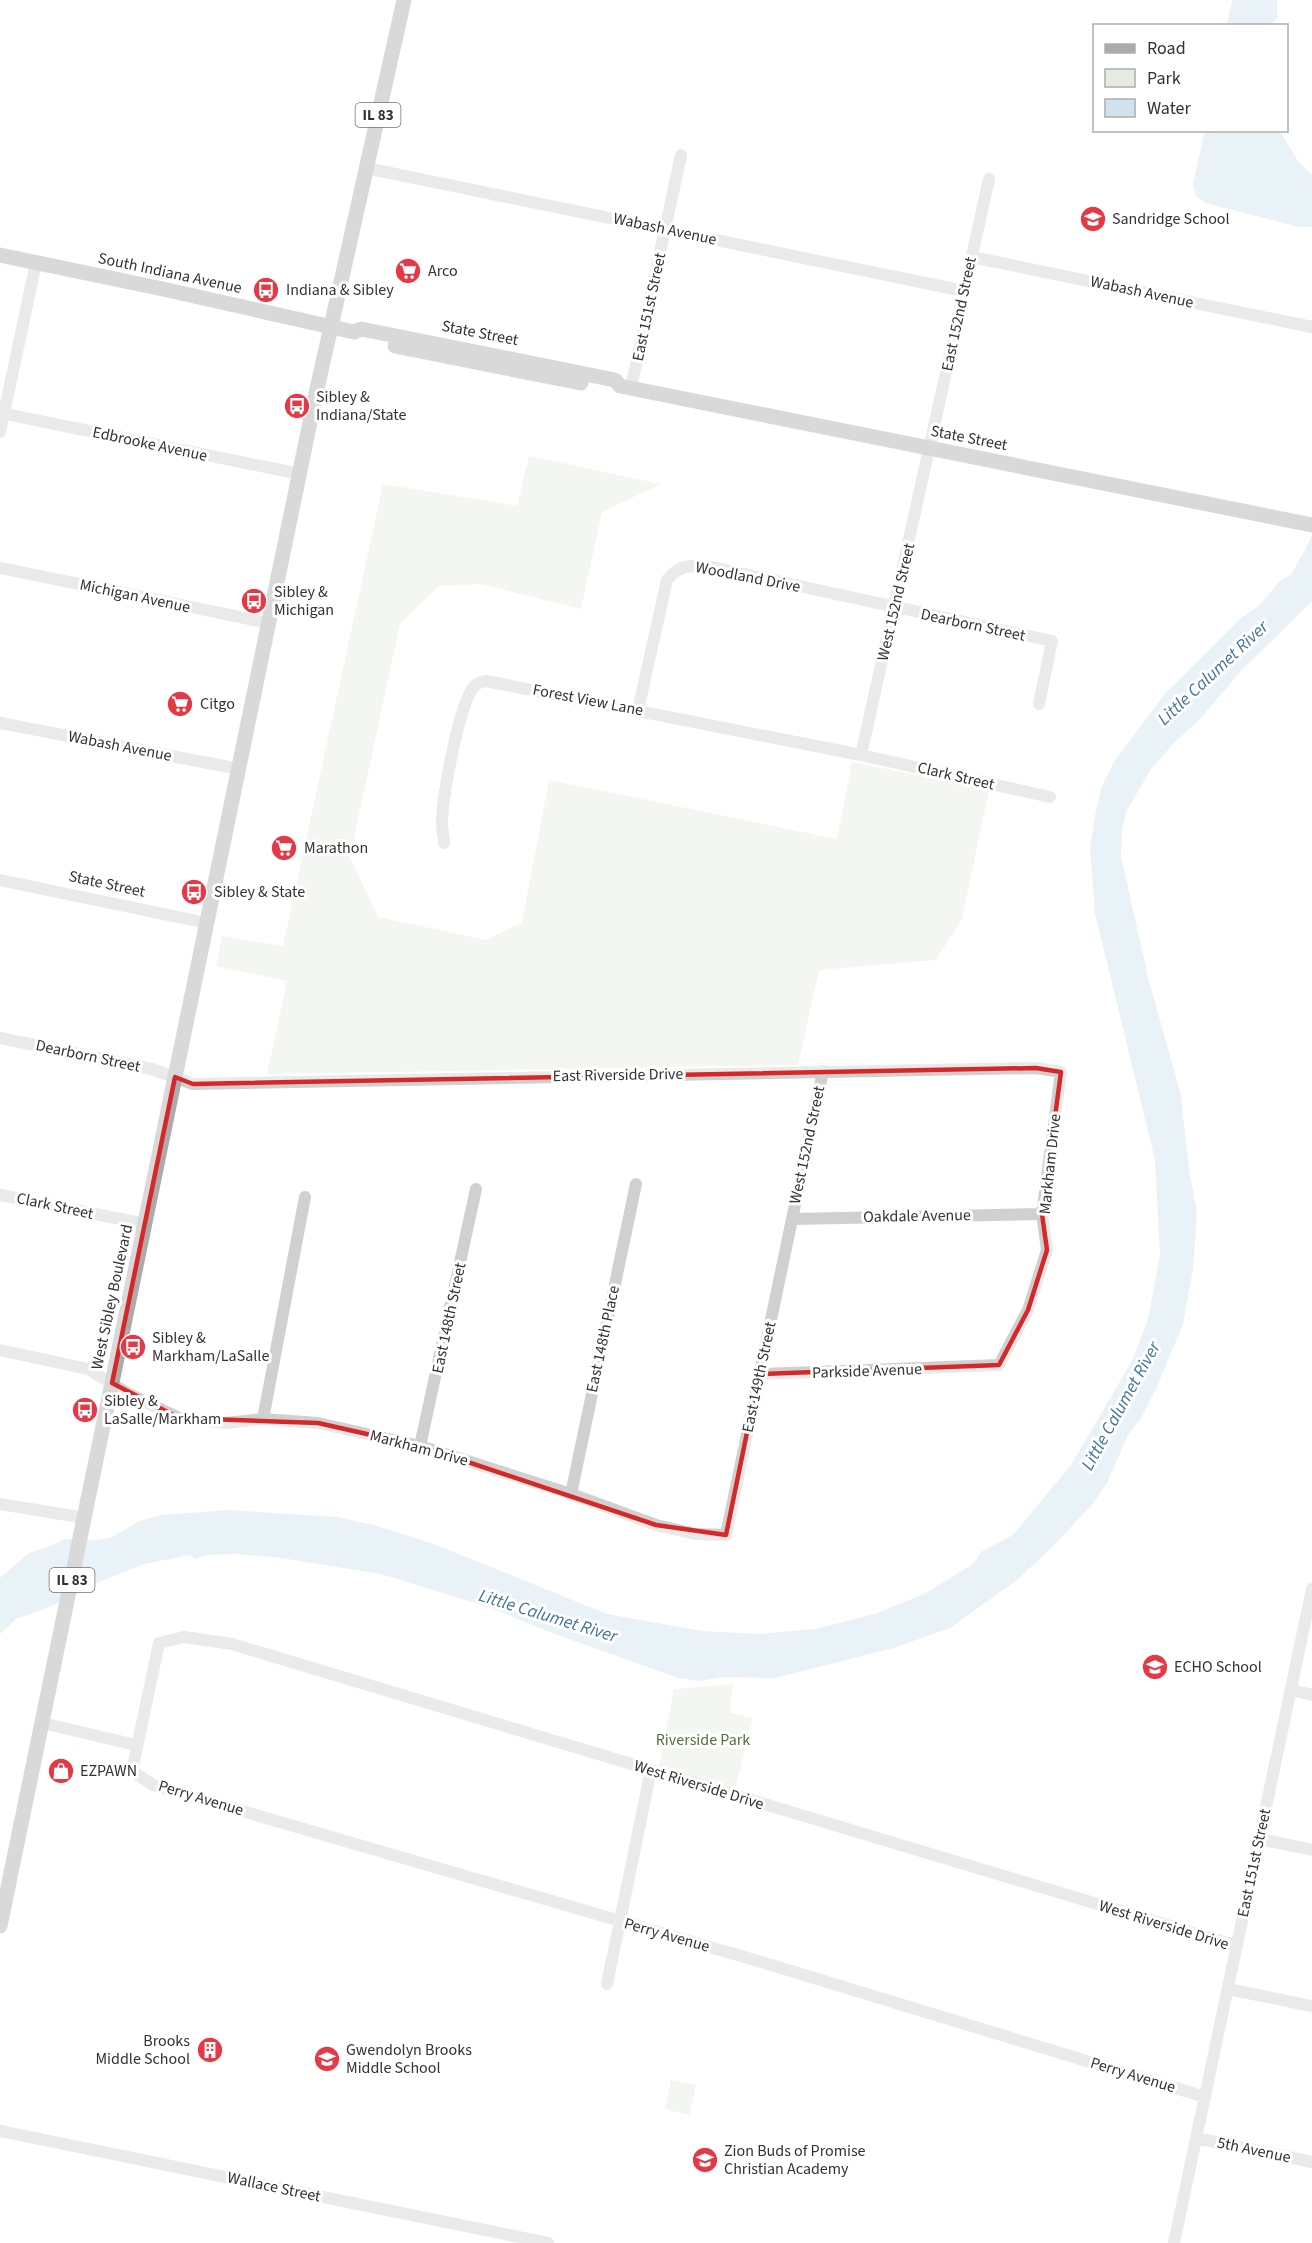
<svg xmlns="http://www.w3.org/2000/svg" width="1312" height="2243" font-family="'Source Sans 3',sans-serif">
<rect width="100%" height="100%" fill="#fff"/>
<path fill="#e6ecdf" d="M529 456 661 484 602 512 581 609 481 584 439 586 400 624 350 857 378 917 486 940 522 922 549 780 837 839 852 762 989 790 962 919 936 960 819 970 798 1065 267 1074 287 981 216 966 222 936 283 946 383 484 517 506Z
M733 1684 730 1713 753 1718 735 1790 659 1766 674 1689Z
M671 2080 696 2085 689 2115 665 2109Z"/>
<path fill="#cfe2ee" d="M1232 0H1277V18L1271 25H1227Z
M1205 130 1280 131 1298 161 1312 175V227H1299L1205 203 1196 196 1193 184Z
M1312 536V601L1240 672 1199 720 1175 742 1151 769 1126 812 1122 832 1121 856 1149 981 1181 1095 1188 1163 1197 1213 1193 1269 1183 1324 1156 1389 1141 1418 1128 1435 1107 1483 1091 1506 1049 1550 1017 1580 950 1628 893 1648 775 1678 723 1677 699 1681 678 1678 547 1631 491 1608 381 1574 275 1557 235 1554 205 1555 196 1559 190 1555 144 1564 84 1588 52 1606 16 1619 0 1634V1578L29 1553 53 1545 64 1539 97 1540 110 1538 140 1521 161 1515 228 1510 337 1517 374 1525 431 1543 607 1614 702 1631 758 1634 815 1629 875 1614 926 1593 973 1564 981 1552 1013 1535 1071 1465 1132 1361 1148 1319 1160 1255 1155 1160 1095 913 1090 848 1095 816 1102 786 1114 762 1163 696 1241 618 1260 605 1280 581 1292 574Z"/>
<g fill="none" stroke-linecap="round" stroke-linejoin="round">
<path stroke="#d0d0d0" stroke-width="12" d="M366 168 964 291
M972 257 1312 327
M631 388 681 155
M0 413 300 474
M0 432 36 263
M0 568 269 623
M638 710 667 580C679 564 693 565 712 567L1052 641 1039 704
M0 723 239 769
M861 755 989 179
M444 843C444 837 442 830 442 824 442 797 458 713 471 691 475 684 479 682 486 681L861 755 1050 797
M0 880 207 923
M0 1038 152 1069 193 1084 1036 1068 1061 1072 1042 1214 1047 1250 1028 1310 999 1365 759 1374
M0 1195 145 1224
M792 1219 1042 1214
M0 1350 88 1369 129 1394 179 1418 226 1423 263 1419 318 1423 420 1446 571 1494 656 1525 695 1534 726 1535 823 1071
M263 1419 305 1197
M420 1446 476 1189
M571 1494 636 1184
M0 1504 85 1518
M1291 1690 1312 1695
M42 1723 136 1745
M1260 1839 1312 1850
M607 1984 651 1770
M1228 1989 1312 2006
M1205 2097 768 1964 153 1785 132 1771 159 1643 184 1637 232 1644 1237 1946
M0 2131 548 2243
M1196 2138 1312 2162
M1174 2243 1312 1589"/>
<path stroke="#ababab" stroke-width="15" d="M0 255 163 289 354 332 361 329 615 380 620 386 1312 525
M395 346 581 383
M0 1926 315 398 404 0"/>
</g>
<path d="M0 0H1312V2243H0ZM1036 1068 1061 1072 1042 1214 1047 1250 1028 1310 999 1365 759 1374 726 1535 656 1525 420 1446 318 1423 179 1418 112 1383 175 1077 193 1084Z" fill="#fff" fill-opacity=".55" fill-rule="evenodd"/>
<path fill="none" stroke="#d62828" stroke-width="4.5" stroke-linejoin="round" d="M1036 1068 1061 1072 1042 1214 1047 1250 1028 1310 999 1365 759 1374 726 1535 656 1525 420 1446 318 1423 179 1418 112 1383 175 1077 193 1084Z"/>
<defs>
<g id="school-disc" transform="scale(1.35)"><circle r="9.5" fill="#e63946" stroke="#fff"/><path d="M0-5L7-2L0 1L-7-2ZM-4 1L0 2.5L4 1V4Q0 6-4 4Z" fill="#fff"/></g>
<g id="supermarket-disc" transform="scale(1.35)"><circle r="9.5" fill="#e63946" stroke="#fff"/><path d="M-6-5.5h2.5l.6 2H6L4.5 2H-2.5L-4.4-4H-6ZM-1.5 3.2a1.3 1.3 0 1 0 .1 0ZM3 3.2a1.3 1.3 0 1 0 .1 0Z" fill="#fff"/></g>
<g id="bus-disc" transform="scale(1.35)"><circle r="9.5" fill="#e63946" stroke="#fff"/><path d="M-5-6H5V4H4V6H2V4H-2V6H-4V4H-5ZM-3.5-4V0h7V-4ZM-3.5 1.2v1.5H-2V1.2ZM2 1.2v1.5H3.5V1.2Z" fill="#fff"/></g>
<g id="shop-disc" transform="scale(1.35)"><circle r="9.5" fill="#e63946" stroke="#fff"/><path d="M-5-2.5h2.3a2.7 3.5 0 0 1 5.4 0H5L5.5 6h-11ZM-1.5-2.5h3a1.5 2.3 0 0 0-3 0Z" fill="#fff"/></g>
<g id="building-disc" transform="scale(1.35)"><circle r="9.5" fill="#e63946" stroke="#fff"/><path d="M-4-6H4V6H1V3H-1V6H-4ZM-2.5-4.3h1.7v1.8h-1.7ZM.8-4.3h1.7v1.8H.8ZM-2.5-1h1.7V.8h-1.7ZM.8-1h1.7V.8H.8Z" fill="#fff"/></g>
</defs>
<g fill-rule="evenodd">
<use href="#school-disc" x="1093" y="219"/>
<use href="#supermarket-disc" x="408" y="271"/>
<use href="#bus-disc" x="266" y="290"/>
<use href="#bus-disc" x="297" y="406"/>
<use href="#bus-disc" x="254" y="601"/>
<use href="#supermarket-disc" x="180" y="704"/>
<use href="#supermarket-disc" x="284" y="848"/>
<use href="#bus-disc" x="194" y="892"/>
<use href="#bus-disc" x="133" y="1347"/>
<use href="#bus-disc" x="85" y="1410"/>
<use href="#school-disc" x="1155" y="1667"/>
<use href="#shop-disc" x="61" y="1771"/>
<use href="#building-disc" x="210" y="2050"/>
<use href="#school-disc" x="327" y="2059"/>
<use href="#school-disc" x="705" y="2160"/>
</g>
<g text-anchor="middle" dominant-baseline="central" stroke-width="6" stroke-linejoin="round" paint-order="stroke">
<g fill="#fff" stroke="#707070" stroke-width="1.5">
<rect x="355.5" y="103" width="45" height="24" rx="4.5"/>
<rect x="49.5" y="1568" width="45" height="24" rx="4.5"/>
</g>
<g font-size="15" font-weight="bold" fill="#333">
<text x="378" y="115">IL 83</text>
<text x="72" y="1580">IL 83</text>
</g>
<g font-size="16" fill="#333" stroke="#fff" text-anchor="start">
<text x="1112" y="219">Sandridge School</text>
<text x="428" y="271">Arco</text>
<text x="286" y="290">Indiana &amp; Sibley</text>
<text x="316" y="397">Sibley &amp;<tspan x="316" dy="18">Indiana/State</tspan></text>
<text x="274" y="592">Sibley &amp;<tspan x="274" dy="18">Michigan</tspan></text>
<text x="200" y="704">Citgo</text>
<text x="304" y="848">Marathon</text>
<text x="214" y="892">Sibley &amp; State</text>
<text x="152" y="1338">Sibley &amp;<tspan x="152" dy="18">Markham/LaSalle</tspan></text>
<text x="104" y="1401">Sibley &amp;<tspan x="104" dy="18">LaSalle/Markham</tspan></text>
<text x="1174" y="1667">ECHO School</text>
<text x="80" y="1771">EZPAWN</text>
<text x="190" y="2041" text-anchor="end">Brooks<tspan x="190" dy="18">Middle School</tspan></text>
<text x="346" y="2050">Gwendolyn Brooks<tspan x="346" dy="18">Middle School</tspan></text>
<text x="724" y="2151">Zion Buds of Promise<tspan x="724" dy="18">Christian Academy</tspan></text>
</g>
<g font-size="16" fill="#333" stroke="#fff">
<text transform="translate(665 229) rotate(12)">Wabash Avenue</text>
<text transform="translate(170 273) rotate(12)">South Indiana Avenue</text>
<text transform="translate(1142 292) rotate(12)">Wabash Avenue</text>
<text transform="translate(649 307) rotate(-78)">East 151st Street</text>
<text transform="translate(959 314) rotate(-78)">East 152nd Street</text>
<text transform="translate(480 333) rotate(11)">State Street</text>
<text transform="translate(969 438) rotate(11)">State Street</text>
<text transform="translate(150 444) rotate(12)">Edbrooke Avenue</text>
<text transform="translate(748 577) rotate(11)">Woodland Drive</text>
<text transform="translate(135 596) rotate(12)">Michigan Avenue</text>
<text transform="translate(896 602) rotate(-77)">West 152nd Street</text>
<text transform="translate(973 625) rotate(12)">Dearborn Street</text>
<text transform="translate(588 700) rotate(11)">Forest View Lane</text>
<text transform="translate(120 746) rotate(11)">Wabash Avenue</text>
<text transform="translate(956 776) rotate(13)">Clark Street</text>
<text transform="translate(107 884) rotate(12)">State Street</text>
<text transform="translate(88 1056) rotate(12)">Dearborn Street</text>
<text transform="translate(618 1075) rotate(-1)">East Riverside Drive</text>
<text transform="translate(807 1145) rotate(-78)">West 152nd Street</text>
<text transform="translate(1050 1164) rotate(-84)">Markham Drive</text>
<text transform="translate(55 1206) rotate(12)">Clark Street</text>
<text transform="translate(917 1216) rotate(-1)">Oakdale Avenue</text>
<text transform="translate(112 1297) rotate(-78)">West Sibley Boulevard</text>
<text transform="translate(449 1318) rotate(-78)">East 148th Street</text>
<text transform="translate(603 1339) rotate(-78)">East 148th Place</text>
<text transform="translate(867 1371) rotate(-2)">Parkside Avenue</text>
<text transform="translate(759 1377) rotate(-78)">East 149th Street</text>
<text transform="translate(419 1448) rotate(15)">Markham Drive</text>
<text transform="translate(699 1785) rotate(17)">West Riverside Drive</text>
<text transform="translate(201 1798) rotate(17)">Perry Avenue</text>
<text transform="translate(1254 1863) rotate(-78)">East 151st Street</text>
<text transform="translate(1164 1925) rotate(17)">West Riverside Drive</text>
<text transform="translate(667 1935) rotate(16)">Perry Avenue</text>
<text transform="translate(1133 2075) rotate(17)">Perry Avenue</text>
<text transform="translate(1254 2150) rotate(12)">5th Avenue</text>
<text transform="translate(274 2187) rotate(12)">Wallace Street</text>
</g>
<g font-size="16" fill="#56703f" stroke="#fff">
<text x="703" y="1740">Riverside Park</text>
</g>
<g font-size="18" font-style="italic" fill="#3f7597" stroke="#fff">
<text transform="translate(1213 673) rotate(-43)">Little Calumet River</text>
<text transform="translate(1121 1406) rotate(-61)">Little Calumet River</text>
<text transform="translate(548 1616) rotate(17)">Little Calumet River</text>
</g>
</g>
<rect x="1093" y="24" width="195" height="108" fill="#ffffff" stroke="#adadad" stroke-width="1.5"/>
<rect x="1105" y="44" width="30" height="9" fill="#ababab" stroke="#adadad" stroke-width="1.5"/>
<text x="1147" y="54" font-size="18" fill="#333333">Road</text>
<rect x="1105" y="69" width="30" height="18" fill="#e6ecdf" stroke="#adadad" stroke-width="1.5"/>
<text x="1147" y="84" font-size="18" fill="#333333">Park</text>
<rect x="1105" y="99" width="30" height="18" fill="#cfe2ee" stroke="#adadad" stroke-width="1.5"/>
<text x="1147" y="114" font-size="18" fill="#333333">Water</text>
</svg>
